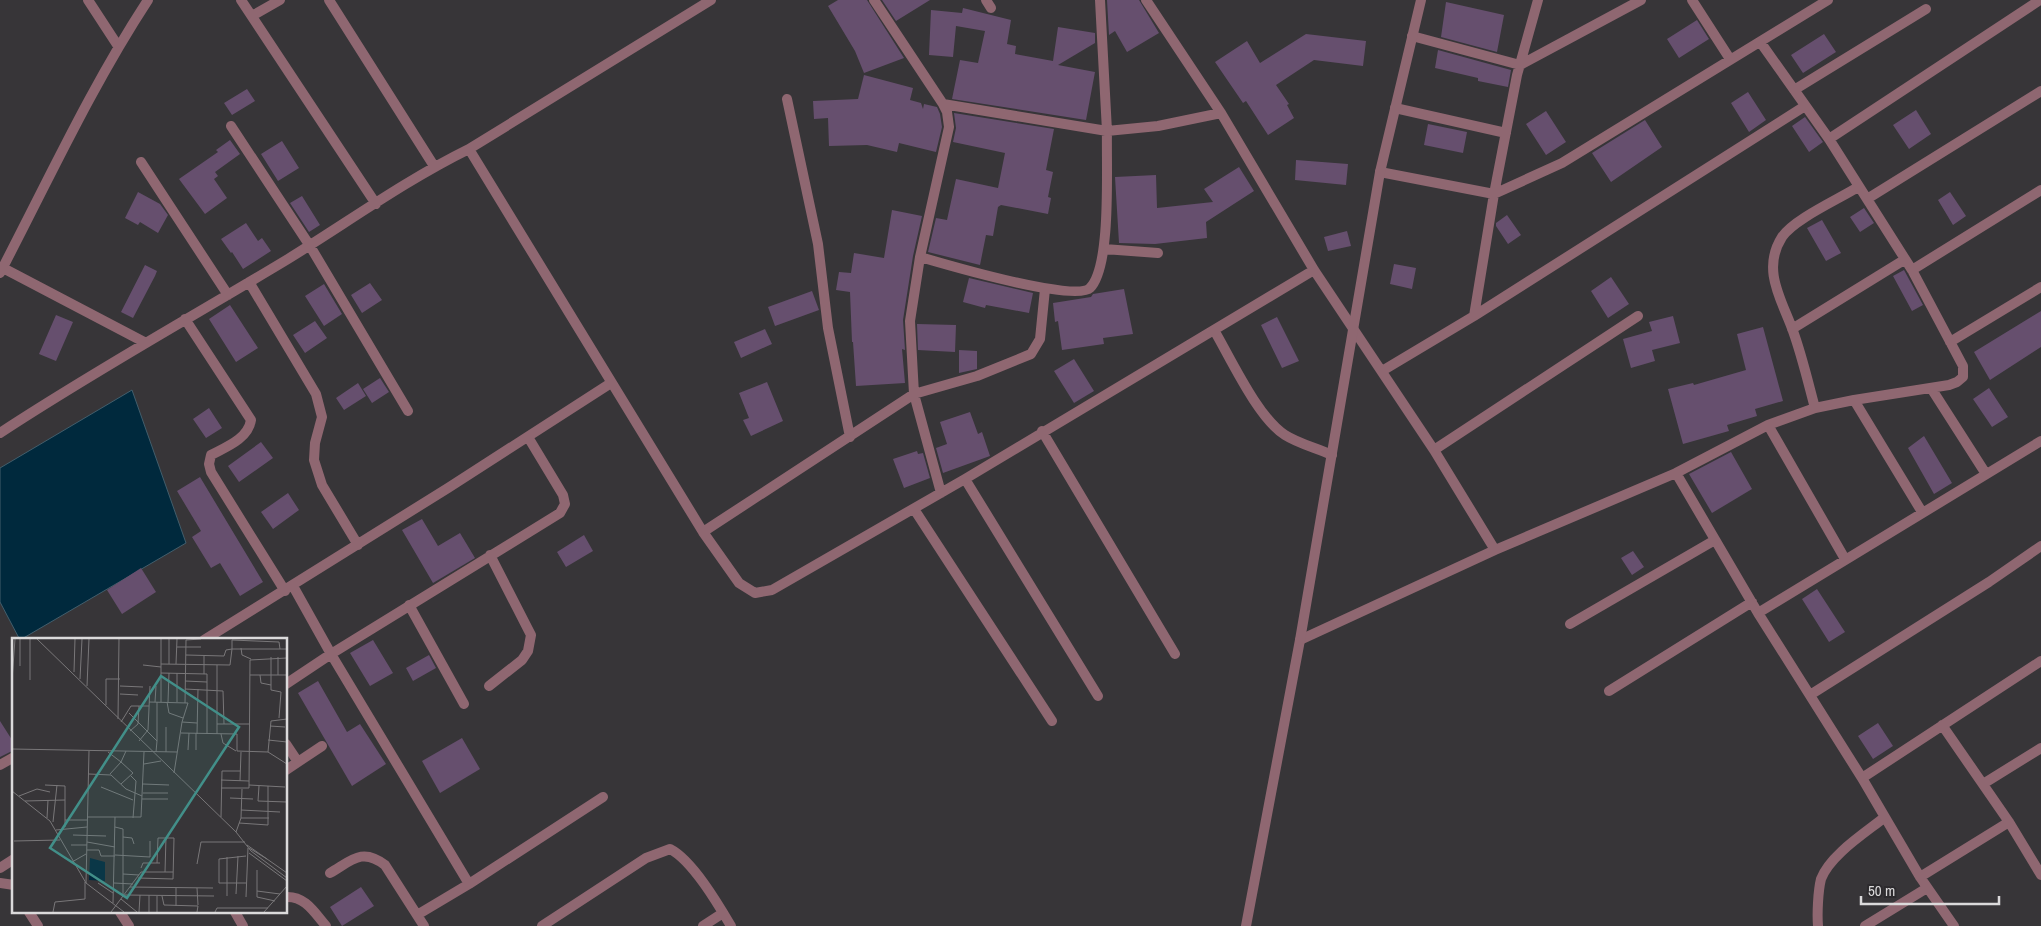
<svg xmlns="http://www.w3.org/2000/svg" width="2041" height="926" font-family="'Archivo Narrow',sans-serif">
<rect width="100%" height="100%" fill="#373538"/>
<path fill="#00293d" stroke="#425e6c" d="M132 390 186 543 20 640 0 602V468Z"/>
<path fill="#664f6e" d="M838 0H867L904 58 864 73 855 51 828 6Z
M882 0H930L896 21Z
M1107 0H1139L1159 33 1127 52 1115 31 1109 35Z
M1446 2 1504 15 1497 52 1441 37Z
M963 8 1011 20 1007 44 1016 46 1015 54 1053 61 1058 27 1095 33V43L1058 65 1095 72 1086 120 952 99 960 60 978 63 985 31 956 26 953 57 929 55 931 10 962 13Z
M1697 20 1709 39 1679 58 1667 39Z
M1306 34 1366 41 1363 66 1314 60 1276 85 1289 104 1287 105 1294 118 1268 135 1246 101 1243 103 1215 62 1247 41 1260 63Z
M1824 34 1836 52 1803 73 1791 55Z
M1438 50 1511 70 1508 87 1478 81V78L1435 68Z
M864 75 913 88 910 100 921 103 923 109 924 104 937 107 940 114 942 127 936 152 899 143 897 152 867 145 829 146 828 118 814 119 813 101 858 99Z
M247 89 255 101 232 115 224 103Z
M1748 92 1766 120 1749 132 1731 103Z
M1916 110 1931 134 1909 149 1893 125Z
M1546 111 1566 142 1546 155 1526 124Z
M954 113 1054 129 1046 170 1053 172 1048 197 1051 198 1048 214 1001 205 998 207 993 236 986 235 980 265 928 252 936 218 947 220 956 179 998 188 1005 153 953 142 956 128Z
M1805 117 1823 142 1809 152 1792 126Z
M1645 120 1662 147 1611 182 1592 153Z
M1428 124 1467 132 1463 153 1424 145Z
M230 140 240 154 215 172 218 176 214 179 227 198 205 214 179 179 218 152 216 150Z
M282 141 299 168 278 181 261 154Z
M1296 160 1348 164 1346 185 1295 180Z
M1239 167 1254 191 1206 222 1207 238 1155 244 1119 243 1115 177 1156 175 1157 208 1213 202 1204 189Z
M138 192 160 204 168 215 158 233 140 222 138 225 125 218Z
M1950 192 1966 216 1953 225 1938 200Z
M302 196 320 225 309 232 290 203Z
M1864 208 1874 223 1860 232 1850 217Z
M892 210 922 216 913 256 903 320 905 350 902 349 905 383 856 386 853 342H852L850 292 836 290 839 272 851 273 854 253 884 258Z
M1507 215 1521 235 1508 244 1496 226V223Z
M1822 220 1841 253 1826 261 1807 228Z
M246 223 258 241 262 238 271 251 243 269 232 252 231 253 221 239Z
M1347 231 1351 246 1328 251 1324 237Z
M1394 264 1416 268 1412 289 1390 284Z
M145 265 157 271 155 276 133 318 121 312Z
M1904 270 1923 305 1912 311 1893 276Z
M1611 277 1629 304 1608 318 1591 291Z
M969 278 1033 293 1029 313 986 305 985 308 963 302Z
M370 283 382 300 362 313 351 295Z
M324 284 342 314 324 326 305 296Z
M1124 289 1133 334 1103 338 1104 344 1062 350 1058 321 1055 322 1053 303 1091 297 1093 294Z
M812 291 819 310 775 326 768 307Z
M230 305 258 348 236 362 209 319Z
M2041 311V347L1990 380 1974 352Z
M56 315 73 322 56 361 39 354Z
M1673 316 1680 343 1652 350 1655 361 1631 368 1623 339 1652 331 1649 322Z
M1277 317 1299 361 1282 368 1261 325Z
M315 321 327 338 305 353 293 335Z
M917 324 956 325 955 352 918 350Z
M1763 327 1783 401 1755 409 1757 416 1727 425 1729 431 1683 444 1668 389 1693 383 1694 385 1746 370 1737 334Z
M765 329 772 344 741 358 734 342Z
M959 350 977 351V369L959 373Z
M1074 359 1094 391 1074 403 1054 371Z
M380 378 389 392 372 403 363 389Z
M767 382 783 421 751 436 743 420 749 418 739 393Z
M358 383 366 396 344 410 336 398Z
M1989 388 2008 417 1992 427 1973 399Z
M209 408 222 428 206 438 193 419Z
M970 412 978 434 982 432 990 456 943 473 936 448 947 444 940 422Z
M1924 436 1952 483 1934 494 1908 448Z
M261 442 273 458 239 482 228 466Z
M917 451 918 454 923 453 930 478 904 488 893 459Z
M1731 452 1752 489 1712 513 1689 474Z
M200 477 263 582 240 596 220 563 211 568 192 537 201 531 177 491Z
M288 493 299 510 273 529 261 512Z
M422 519 438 546 460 533 475 558 433 583 402 530Z
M584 535 593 551 566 567 557 552Z
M1633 551 1644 567 1632 575 1621 558Z
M141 568 156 592 122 614 107 590Z
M1817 589 1845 632 1829 642 1802 599Z
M373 640 393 673 370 686 350 653Z
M429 655 436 668 413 681 406 668Z
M318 681 347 732 360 724 386 764 352 786 298 693Z
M0 721 14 743V750L0 757Z
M1878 723 1893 746 1873 759 1858 736Z
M462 738 480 769 440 793 422 761Z
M361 887 374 906 342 926 330 907Z"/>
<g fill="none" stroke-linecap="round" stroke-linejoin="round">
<path stroke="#8f6771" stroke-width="10" d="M88 0 118 46
M241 0 376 204
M329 0 434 166
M874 0 943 104 947 112 949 127 920 257 910 321 914 394 941 493
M986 0 991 8
M1146 0 1221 113 1314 270 1434 450 1495 550
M1692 0 1730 59
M252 16 280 0
M1412 36 1520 65 1641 0
M1794 90 1926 9
M787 99 818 244 828 328 850 437
M943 104 1107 131 1100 0
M1395 108 1506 133
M231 126 310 246 408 411
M1829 139 2040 0
M469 149 703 532 739 583 755 593 772 590 965 479 1314 270
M141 162 228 295
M1380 172 1494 194 1562 163 1828 0
M1867 199 2041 91
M1104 249 1158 253
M920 257C944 264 1075 303 1090 288 1112 266 1106 164 1107 131L1158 126 1221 113
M3 268 146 343
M1912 270 2041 190
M0 273C48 181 91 87 148 0
M249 282 316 394 322 417 315 443 314 460 322 485 358 545
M1474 316 1805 106
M185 319 251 420C248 439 226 447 211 455L209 464 211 472 285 591
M1792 329 1904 260
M1214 330C1231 359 1258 418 1285 435 1299 444 1317 448 1332 455
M1950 342 2041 287
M1382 371 1474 316 1494 194 1517 75 1538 0
M1931 388 1986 474
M1854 400 1922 512
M1815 408C1808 382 1802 356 1793 331 1782 300 1761 270 1782 237 1794 219 1839 199 1858 187
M1768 425 1845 559
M1042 431 1175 654
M0 433C94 371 192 317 288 259 348 222 406 180 469 149L711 0
M1434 450 1638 316
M1676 473 1758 613 1862 778 1920 877 1954 926
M965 479 1098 696
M914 509 1052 721
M703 532 914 394 977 376 1031 354 1040 339 1045 289
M293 586 331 654 469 884
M409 605 464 704
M1758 613 2041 441
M1570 624 1715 540
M204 640 448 488 611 383
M1300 640 1495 550 1676 473 1768 425 1815 408 1854 400 1949 385 1957 382 1963 377V366L1912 270 1829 139 1761 43
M286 684 331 654 560 513 565 504 563 495 528 437
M489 686 522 660 528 651 531 635 490 555
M1609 691 1752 602
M1810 695 1989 582 2041 546
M1942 725 2009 822 2041 875
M286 744 298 762
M0 765 14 757
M286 770 322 746
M1862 778 2041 661
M1983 784 2041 748
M0 868 14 859
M330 873C351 861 362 847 385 865L424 926
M1920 877 2009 822
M0 883 14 885
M286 897C305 896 314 912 326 926
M29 912 38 926
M120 912 129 926
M235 912 243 926
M417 915 469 884 603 797
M542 926 646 858 670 849C692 860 718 904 731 926
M703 926 723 913
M1818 926C1817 914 1818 891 1821 879 1830 855 1865 833 1885 817
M1865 926 1927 888"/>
<path stroke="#8f6771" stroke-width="10" d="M1246 926 1300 640 1380 172 1421 0"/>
</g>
<g transform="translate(12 638)">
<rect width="275" height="275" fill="#373538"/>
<path d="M78 220 93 224V243L77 242Z" fill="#00293d"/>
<path fill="none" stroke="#797779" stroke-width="1" d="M18 1V42M25 1 224 194 239 213 275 240M157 1V26M165 9H189M229 10 230 17 239 21M174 17 212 18 214 12 220 11V2L267 4 268 11M192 18V36M259 19V52L269 54 267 80M149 26 218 27 220 11H275M164 26 165 1M131 27 149 29M8 28V1M62 34 63 1M149 35 195 36V96M238 37H275M248 37 249 45 259 47M266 37V19M68 41 70 1M0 42 3 1M173 43 195 44M75 48 77 1M108 48 131 49M173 51 211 53 212 86M108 56 126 57M137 64 176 65 170 84 162 135M143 64 144 48M149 64V1M155 64 157 75 171 80M156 64 157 35M165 64V35M173 65 174 2 189 1M94 67V41H108M117 75 145 103 144 114M106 81 107 1M109 84 119 68H137M170 84 185 85M205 86H238M258 88 273 89M154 89V114M118 93 126 86 127 68M169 95 225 96V113L256 114 275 126M185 96 186 51M205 96V27M209 96 211 105 224 113M256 102 275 104M127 103 136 92 138 48M145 103V64M0 111 165 114M176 112 177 95M184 112V95M96 114 109 124 98 136M256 114 259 83 275 81M132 126 149 123M77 136 99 137 114 151 130 158M119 138 124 143 121 180M209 142 237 143M228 143 229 114M109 146 121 135 109 124 114 113M131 146 157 147M33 147 53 148V189M237 147 273 149M247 148 246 163 275 164M89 149 121 162M209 150H237L238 22 275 20M0 153 38 183 74 245 112 274M131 155H156M7 158 25 151 38 154M218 160 241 161M130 161H156M13 163 53 162M229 172 268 174M76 179H129L132 114M209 179 210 133H228M35 180 36 162M229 180H257M53 182H75M41 184 45 147M227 185 256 187V148M103 189 111 191V259M44 192 75 189M224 194 229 180 230 151M61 197 94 198M111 199 120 200 122 206M2 203 48 202M75 204 103 209M59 207H75M235 207 275 235M237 210 255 221M75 212H87L89 218H103M237 215 275 243M103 217 138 219M138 219V203M60 224 74 216M185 226 189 204H233M129 230 131 225H148M245 232V259L263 263M153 234 154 199M111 236 127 237M126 240 161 241 162 200H146L145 225M74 245 77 113M86 245 101 255M102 245 121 246M234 245H207V221L234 218M118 249 201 250M185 250 186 267M245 253 268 256M224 256 226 218M113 257 202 258M150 258 152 267 186 268 185 274M215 258V219M234 259 236 210M109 261 125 274M101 265 103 179M164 268V250M41 274 43 264 73 261V244M99 274 129 234H161M127 274 128 257M137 274V257M145 274V258M203 274 205 270H256M252 274 275 248"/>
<path fill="#428f89" fill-opacity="0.15" stroke="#428f89" stroke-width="2.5" d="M149 38 227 89 115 260 38 210Z"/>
<rect width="275" height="275" fill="none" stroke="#dbdadb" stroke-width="2.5"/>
</g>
<path d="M1861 896v8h138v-8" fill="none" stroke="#dbdadb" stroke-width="2.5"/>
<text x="1868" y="896" font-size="15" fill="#dbdadb" stroke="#2d2b2e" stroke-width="4" paint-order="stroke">50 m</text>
</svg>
